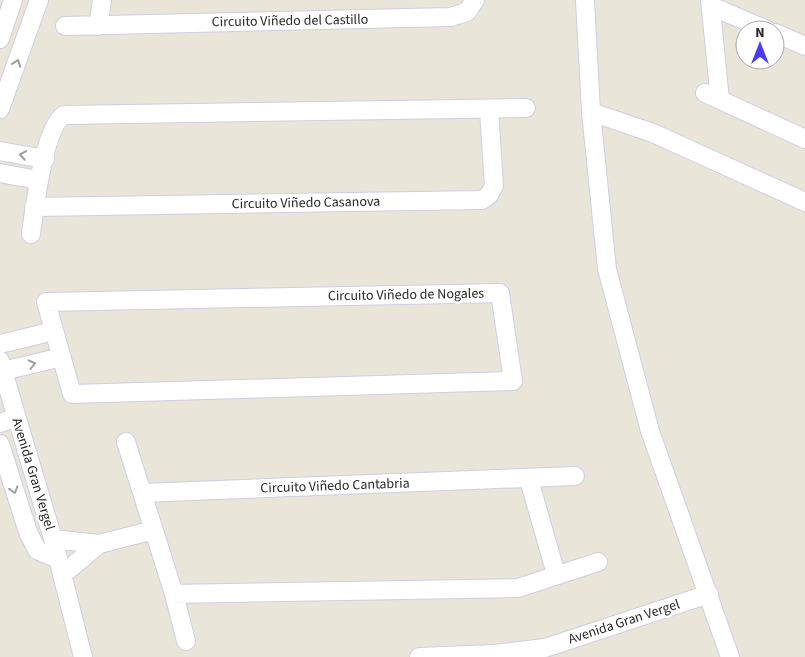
<svg xmlns="http://www.w3.org/2000/svg" width="805" height="657" font-family="'Source Sans 3',sans-serif">
<rect width="100%" height="100%" fill="#e9e6d9"/>
<g fill="none" stroke-linecap="round" stroke-linejoin="round">
<g stroke="#cfcee0" stroke-width="20">
<path id="street" d="M585 0 591 112 607 269 650 431 730 657
M710 0 720 100
M711 6 767 30
M65 26 450 17 467 12 475 0
M98 26 102 0
M775 33 805 46
M0 39 13 0
M705 93 805 139
M0 109 39 0
M591 112 653 133 805 202
M0 151 45 159
M0 173 38 180
M34 207 482 200 489 195 494 186 489 110
M31 234C34 211 44 127 64 115L526 108
M500 293 513 381 72 394 46 302Z
M0 344 54 331
M0 361 53 539 83 657
M3 371 62 357
M0 423 16 418
M126 442 174 594 186 641
M0 444 28 532 37 550 58 559
M529 480 556 574
M142 493 575 476
M53 539 99 544 62 575
M99 544 154 530
M174 594 518 588 598 562
M419 657 494 654 545 648 709 594"/>
</g>
<use href="#street" stroke="#fff" stroke-width="18"/>
</g>
<defs><path id="oneway-chevron" d="M-2-3.5L2.5 0L-2 3.5" fill="none" stroke-width="1.6" stroke-linecap="round" stroke-linejoin="round" transform="scale(1.25)"/></defs>
<g stroke="#9e9e9e">
<use href="#oneway-chevron" transform="translate(17 63) rotate(-70)"/>
<use href="#oneway-chevron" transform="translate(23 155) rotate(-170)"/>
<use href="#oneway-chevron" transform="translate(32 364) rotate(-14)"/>
<use href="#oneway-chevron" transform="translate(14 490) rotate(73)"/>
</g>
<g text-anchor="middle" dominant-baseline="central" stroke-width="5" stroke-linejoin="round" paint-order="stroke">
<g font-size="14" fill="#272727" stroke="#fff">
<text transform="translate(290 21) rotate(-1)">Circuito Viñedo del Castillo</text>
<text transform="translate(306 203) rotate(-1)">Circuito Viñedo Casanova</text>
<text transform="translate(406 295) rotate(-1)">Circuito Viñedo de Nogales</text>
<text transform="translate(33 474) rotate(73)">Avenida Gran Vergel</text>
<text transform="translate(335 486) rotate(-2)">Circuito Viñedo Cantabria</text>
<text transform="translate(624 622) rotate(-18)">Avenida Gran Vergel</text>
</g>
</g>
<g transform="translate(760 45)"><circle r="24" fill="#ffffff" stroke="#a9a9a9"/>
<path d="M0-4L9 19L0 12L-9 19Z" fill="#493df2"/>
<text y="-8" font-size="14" font-weight="bold" text-anchor="middle" fill="#272727">N</text>
</g>
</svg>
